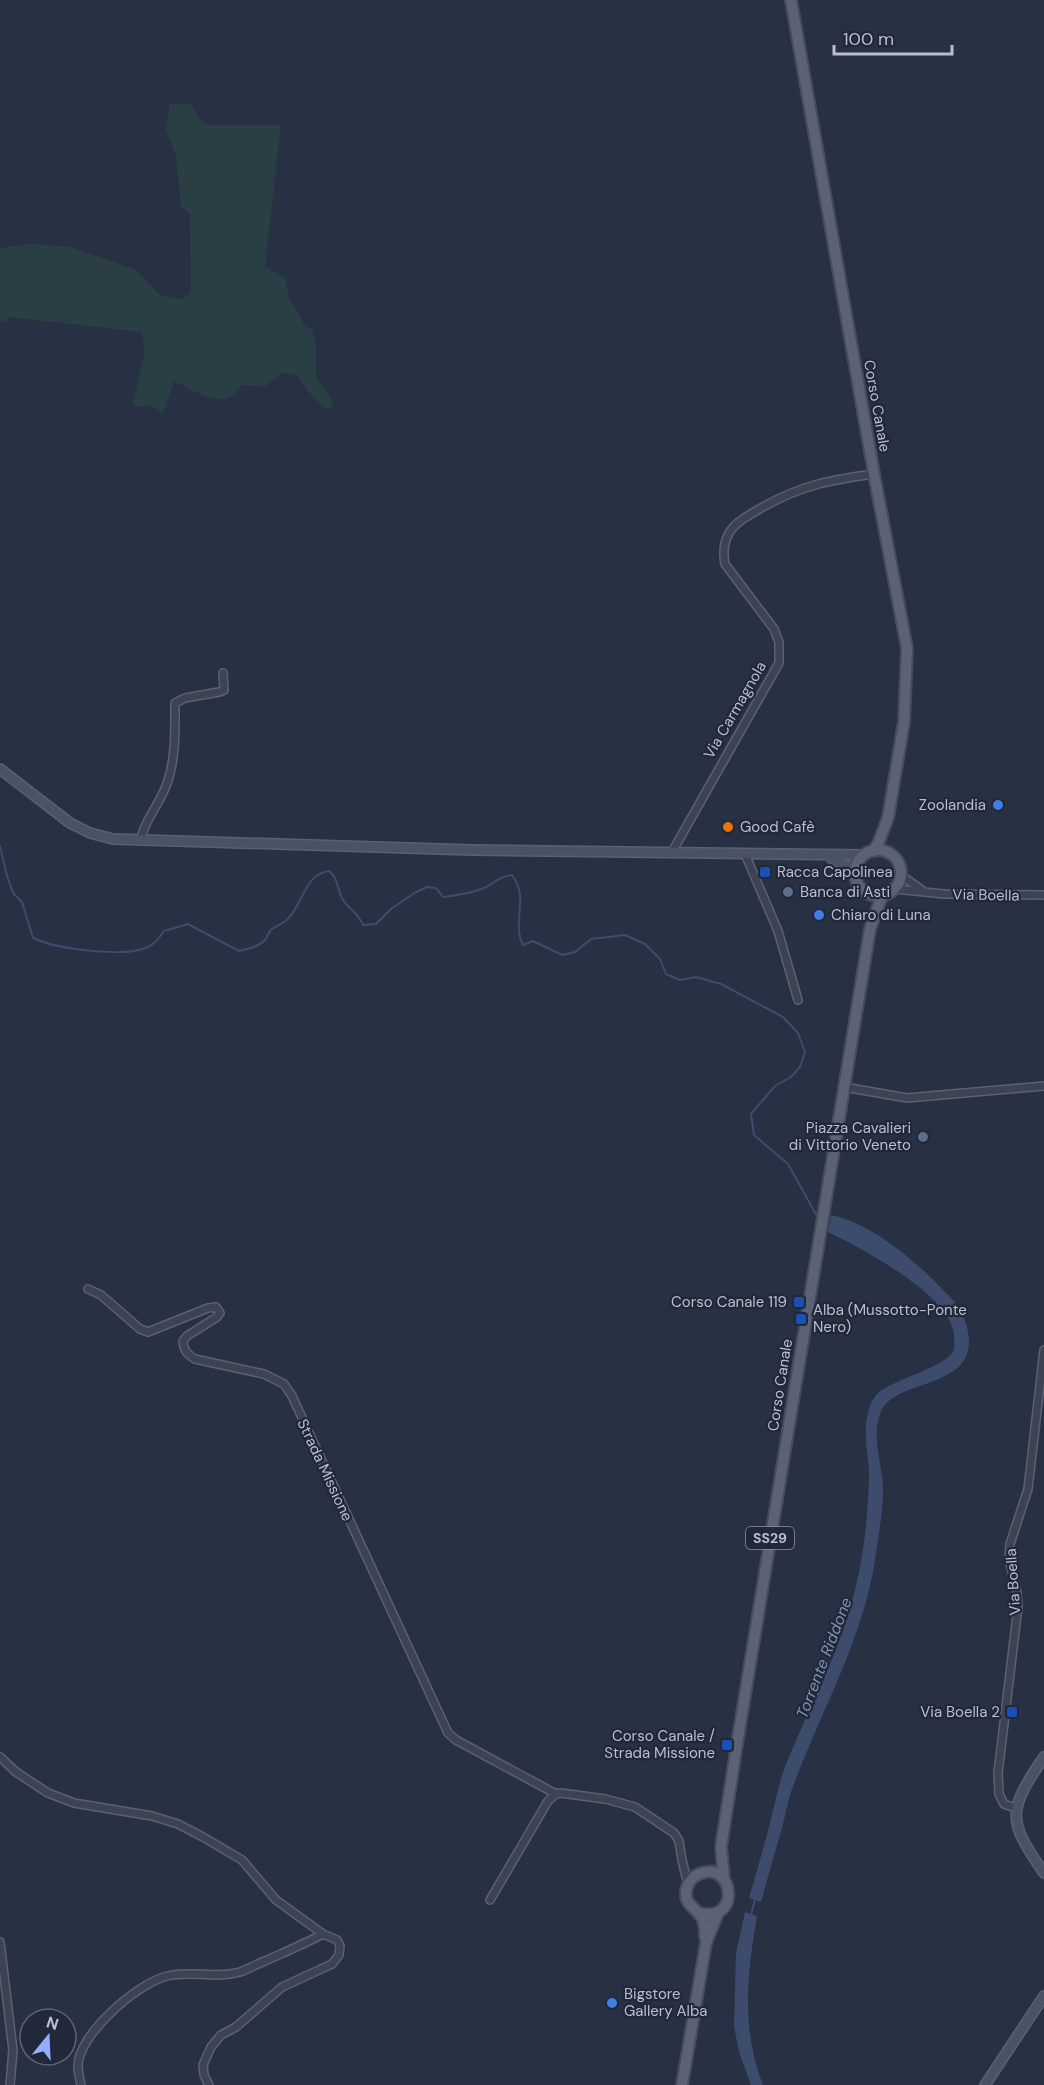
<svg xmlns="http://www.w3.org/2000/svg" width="1044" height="2085" font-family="'DM Sans',sans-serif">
<rect width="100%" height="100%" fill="#273143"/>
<path fill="#293f44" d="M170 103 192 104 198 118 208 125H281L265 267 285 277 289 297 305 326 312 330 316 344V378L333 402 332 409H325L306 389 298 376 284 372 264 387 242 385C227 413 196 392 174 381L163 414C154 404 148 405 135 407L133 402 145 353 142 332 8 317 4 322 0 321V248L31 244 71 247 136 270 159 294 180 300 191 292 190 214 181 207 176 156 166 130Z"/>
<path fill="#3d4c6c" d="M831 1215C871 1223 916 1261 943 1290 948 1295 955 1301 958 1307 964 1316 969 1330 969 1341 969 1391 892 1378 880 1414 871 1439 883 1465 883 1491 883 1511 877 1546 874 1567 860 1644 821 1712 794 1784 788 1798 786 1813 782 1828 775 1852 768 1877 761 1902L749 1898C757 1871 765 1843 772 1815 776 1800 779 1782 785 1767 809 1707 840 1653 855 1590 864 1554 868 1515 869 1478 870 1456 861 1432 869 1410 870 1405 873 1398 877 1394 891 1380 950 1366 954 1349 955 1345 954 1339 954 1335 951 1295 861 1248 828 1232Z
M745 1912 757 1916C747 1974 741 2029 763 2085H751L739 2052 734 2026 736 1953Z"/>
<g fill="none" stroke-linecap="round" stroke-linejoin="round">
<path stroke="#3d4c6c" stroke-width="2" d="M0 846 7 876 13 893 22 902 33 938C56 949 125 958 148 947 155 944 160 937 164 931L188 924 239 951C247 949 259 947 265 940 268 936 268 932 272 929 280 924 286 923 291 915 304 899 306 874 329 871 338 878 337 888 342 898 348 909 357 911 363 925L376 924 391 909 416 892 427 887 436 888 443 897C458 895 473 893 486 887 496 882 500 876 512 875 530 899 511 922 523 945L533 941 562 955 575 952 591 939 625 935 645 944 660 959 666 974 680 980 696 977 721 984 783 1017 798 1033 805 1052 800 1067 791 1077 775 1086 751 1114 754 1135 788 1164 818 1218
M751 1915 755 1900"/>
<g stroke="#5a6170" stroke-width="10">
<path id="minor" d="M140 841C144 821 159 805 166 786 176 761 175 730 175 703L185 698 219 692 224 690 223 673
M672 852 779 663V642L774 629 725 564C719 531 738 521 763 507 802 485 830 480 874 474
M745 854 778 931 798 1000
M901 875 922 890
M895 889 944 894 1044 895
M844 1087 907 1098 1044 1086
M88 1289 101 1295 140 1329 148 1332 208 1308 216 1307 220 1313 217 1317 187 1336 183 1341C184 1351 187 1354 195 1359L264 1374 284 1384 292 1396 448 1733 456 1740 556 1794
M0 1757 16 1772 48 1793 74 1803 152 1816 178 1824 203 1837 242 1860 276 1900 323 1934
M1015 1808 1004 1804 999 1794 998 1773 1018 1607 1017 1592 1009 1559 1010 1544 1028 1489 1044 1350
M490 1900 548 1801 556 1794 561 1793 605 1799 635 1807 674 1833 679 1841 682 1860 688 1885
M0 1942 13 2050 10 2085
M81 2085C80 2079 78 2073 78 2067 77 2035 138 1983 167 1976 191 1970 216 1979 240 1972 248 1969 257 1964 265 1961 285 1952 304 1944 323 1934L337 1940 340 1946 339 1955 332 1964 282 1987 236 2027 221 2035 211 2047 203 2065 204 2075 209 2085"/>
</g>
<g stroke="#5a6170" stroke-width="12">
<path id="secondary" d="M0 769 70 823 90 833 113 839 472 850 864 855
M832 859 848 866 856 872
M1044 1757C1007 1811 1007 1820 1044 1873
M985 2085 1044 1996"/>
</g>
<g stroke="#454c5c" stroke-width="14">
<path id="primary" d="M791 0 874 474 907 648 904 722 888 818 878 844 873 851
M855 873a23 23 0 1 1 46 0a23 23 0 1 1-46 0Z
M724 1879 721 1847 737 1744 870 929 882 896
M699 1913C742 1924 734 1859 699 1874 692 1877 687 1884 686 1892 685 1904 694 1907 700 1915 705 1920 705 1930 705 1937
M682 2085 706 1943 718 1913"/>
</g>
<use href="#minor" stroke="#3c4353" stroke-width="7"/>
<use href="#secondary" stroke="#4a5266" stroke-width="9"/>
<use href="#primary" stroke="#5a6273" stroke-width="10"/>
</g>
<g fill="#3f7fe0" stroke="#202839" stroke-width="2">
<circle cx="998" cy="805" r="6"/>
<circle cx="819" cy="915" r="6"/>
<circle cx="612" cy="2003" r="6"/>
</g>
<circle fill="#e8710a" stroke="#202839" stroke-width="2" cx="728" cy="827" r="6"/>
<g fill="#1a4fb4" stroke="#202839" stroke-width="2">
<rect x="759" y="866" width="12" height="12" rx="3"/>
<rect x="793" y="1296" width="12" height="12" rx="3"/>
<rect x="795" y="1313" width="12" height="12" rx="3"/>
<rect x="1006" y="1706" width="12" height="12" rx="3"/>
<rect x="721" y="1739" width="12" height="12" rx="3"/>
</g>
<g fill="#5c6f8a" stroke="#202839" stroke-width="2">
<circle cx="788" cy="892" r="6"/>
<circle cx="923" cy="1137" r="6"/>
</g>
<g text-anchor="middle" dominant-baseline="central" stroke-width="4.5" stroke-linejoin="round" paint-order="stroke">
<rect fill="#202839" stroke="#8b92a1" stroke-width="1.5" x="746" y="1527" width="48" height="22" rx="4.5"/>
<g font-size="14" font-weight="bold" fill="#b9bfcd">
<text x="770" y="1538">SS29</text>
</g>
<g font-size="15" fill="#b9bfcd" stroke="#202839">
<text transform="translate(877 406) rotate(80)">Corso Canale</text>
<text transform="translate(735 710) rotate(-60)">Via Carmagnola</text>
<text transform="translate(986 895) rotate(1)">Via Boella</text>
<text transform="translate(780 1385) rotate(-81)">Corso Canale</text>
<text transform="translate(325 1470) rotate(65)">Strada Missione</text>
<text transform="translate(1013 1582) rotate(-94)">Via Boella</text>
</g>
<g font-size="15" fill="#b9bfcd" stroke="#202839" text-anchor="start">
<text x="986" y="805" text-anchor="end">Zoolandia</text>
<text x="740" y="827">Good Cafè</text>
<text x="777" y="872">Racca Capolinea</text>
<text x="800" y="892">Banca di Asti</text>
<text x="831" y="915">Chiaro di Luna</text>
<text x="911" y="1128" text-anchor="end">Piazza Cavalieri<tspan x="911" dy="17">di Vittorio Veneto</tspan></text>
<text x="787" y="1302" text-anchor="end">Corso Canale 119</text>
<text x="813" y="1310">Alba (Mussotto-Ponte<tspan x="813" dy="17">Nero)</tspan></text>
<text x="1000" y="1712" text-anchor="end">Via Boella 2</text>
<text x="715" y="1736" text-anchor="end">Corso Canale /<tspan x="715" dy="17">Strada Missione</tspan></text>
<text x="624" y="1994">Bigstore<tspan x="624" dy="17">Gallery Alba</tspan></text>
</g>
<g font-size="16" font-style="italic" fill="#8092b3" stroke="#202839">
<text transform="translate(824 1658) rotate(-69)">Torrente Riddone</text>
</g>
</g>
<g transform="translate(48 2037) rotate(18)"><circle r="28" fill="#202839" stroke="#5d6474" stroke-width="1.5"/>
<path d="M0-4.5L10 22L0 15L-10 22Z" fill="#92b0f9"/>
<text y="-9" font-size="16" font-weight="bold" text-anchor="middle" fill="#b9bfcd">N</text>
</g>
<path d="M834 45v9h118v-9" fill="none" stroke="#b9bfcd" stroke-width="3"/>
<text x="843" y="45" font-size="18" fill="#b9bfcd" stroke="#202839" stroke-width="4.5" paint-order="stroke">100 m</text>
</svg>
